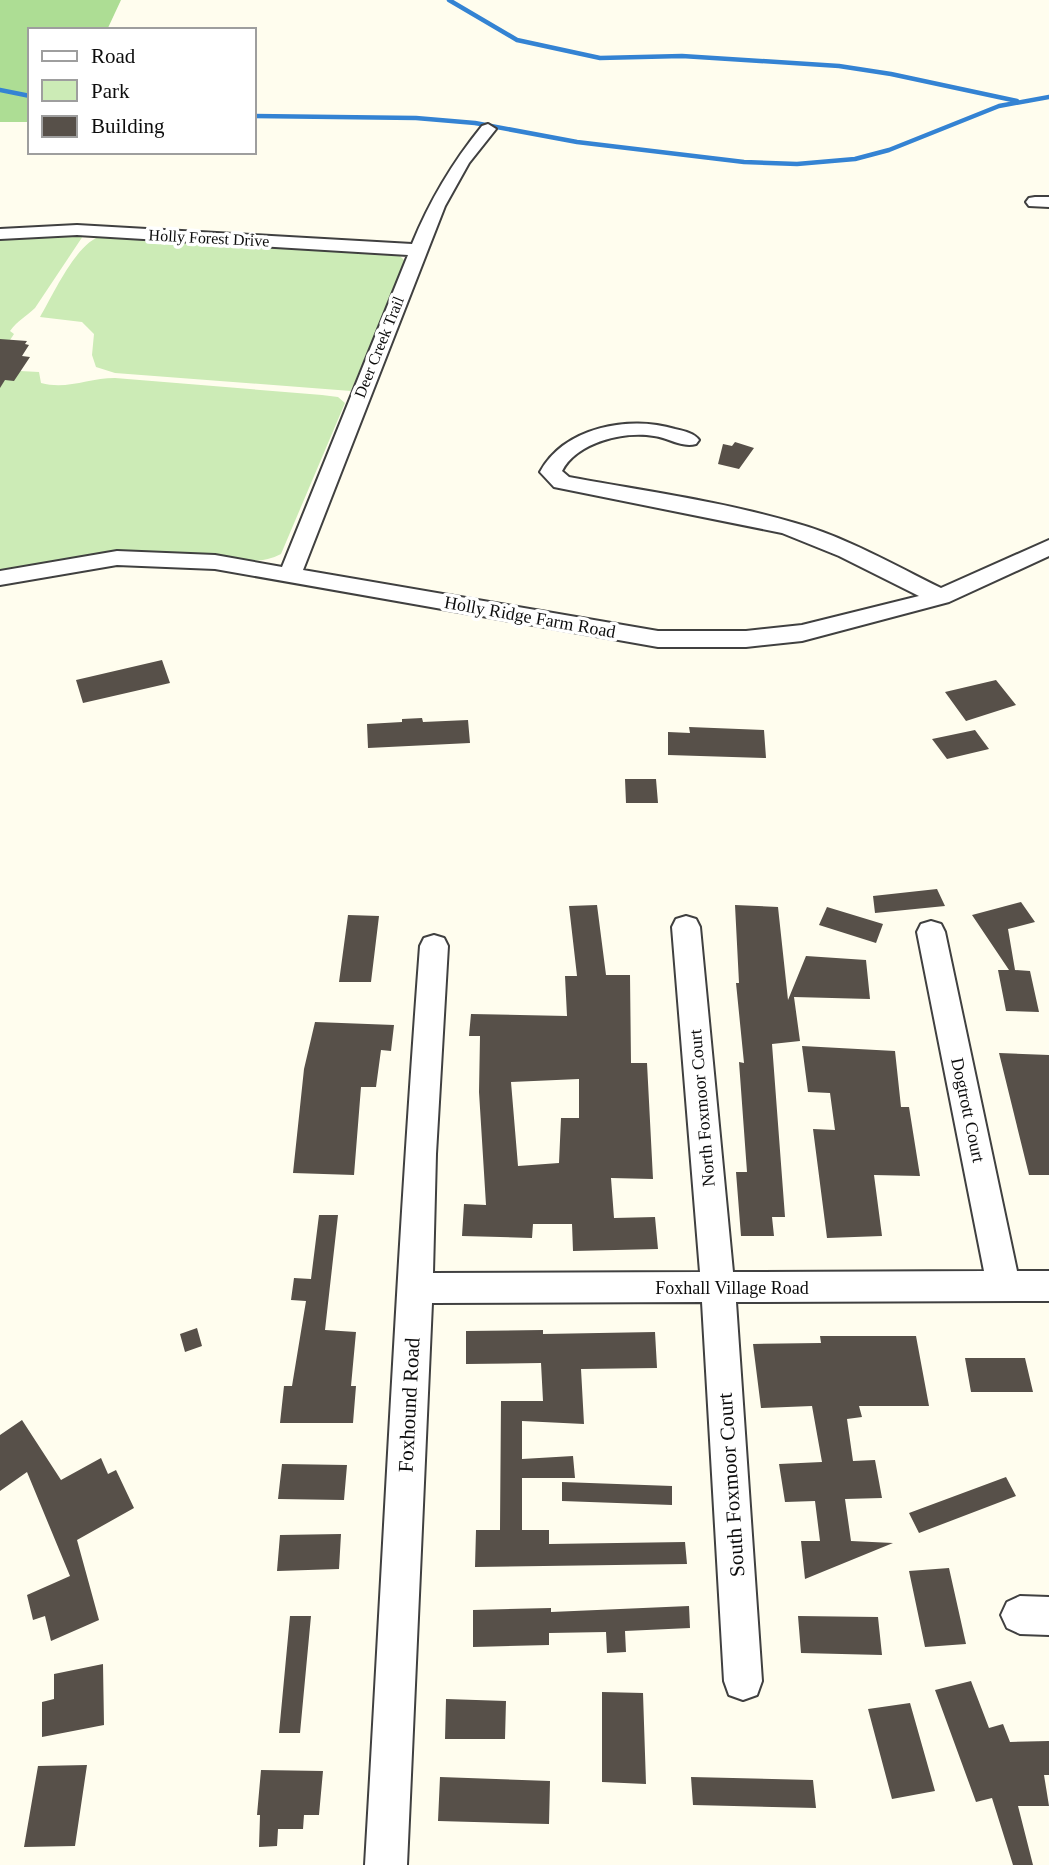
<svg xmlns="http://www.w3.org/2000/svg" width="1049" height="1865" font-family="Georgia,serif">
<rect width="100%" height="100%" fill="#fffdee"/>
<path fill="#ccebb6" d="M36 234 83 236 35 308C26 317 18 320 10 331L14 334 10 340 0 343V237Z
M103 236 399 255 405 261 351 391 115 373 96 367 92 355 94 334 82 322 40 317C53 295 78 239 103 236Z
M20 371 39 372 41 383C67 390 89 378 115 378L322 395 338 397 345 403 281 554C257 567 229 558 203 555 135 545 66 562 0 572V382Z"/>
<path fill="#addd94" d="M0 0H121L107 30H30V122H0Z"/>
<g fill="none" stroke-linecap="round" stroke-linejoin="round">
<path stroke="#3483d3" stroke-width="4.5" d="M449 0 517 40 600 58 682 56 839 66 891 74 1017 101
M0 90 30 96
M254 116 416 118 475 123 577 142 744 162 797 164 855 159 889 150 999 106 1049 97"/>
</g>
<path fill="#575049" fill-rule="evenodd" d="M0 339 27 341 25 344 29 345 22 356 30 357 14 381 5 380 0 388Z
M735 442 754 448 739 469 718 464 723 444 732 446Z
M162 660 170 683 83 703 76 680Z
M996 680 1016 705 966 721 945 692Z
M422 718 423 722 468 720 470 743 368 748 367 724 402 722V719Z
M689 727 764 730 766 758 668 755V732L690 733Z
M975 730 989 749 947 759 932 739Z
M625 779H656L658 803H626Z
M937 889 945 906 875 913 873 896Z
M1021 902 1035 922 1008 929 1015 970 1030 971 1039 1012 1006 1011 998 970H1009L972 915Z
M597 905 606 975H630L631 1063H647L653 1179 611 1178 614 1218 655 1217 658 1249 573 1251 572 1224H533L532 1238 462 1236 464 1204 486 1205 479 1092 480 1036H469L471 1014 567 1016 565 976H577L569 906ZM579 1079V1118H561L559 1163 518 1166 511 1082Z
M735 905 778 907 788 1000 806 956 866 960 870 999 794 997 800 1041 772 1044 785 1217H772L774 1236H741L736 1172H747L739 1062 744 1063 736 983H739Z
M827 907 883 924 876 943 819 925Z
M348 915 379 916 371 982H339Z
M315 1022 394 1025 391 1051 381 1050 376 1087H361L354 1175 293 1173 304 1069Z
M802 1046 895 1051 901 1107H909L920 1176 874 1175 882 1236 827 1238 813 1129 835 1130 830 1093 808 1092Z
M999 1053 1049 1055V1175H1029Z
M319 1215H338L325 1330 356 1332 351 1386H356L353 1423H280L284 1386H292L306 1301 291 1300 294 1278 311 1279Z
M197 1328 202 1346 185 1352 180 1334Z
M543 1330V1334L655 1332 657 1368 581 1369 584 1424 522 1421V1459L573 1456 575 1478H522V1530H549V1544L685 1542 687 1564 475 1567 476 1530H500L501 1401H543L541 1363 466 1364V1331Z
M820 1336H916L929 1406H859L862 1417 847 1419 853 1461 875 1460 882 1498 845 1499 851 1541 893 1543 805 1579 801 1541H820L815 1501 785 1502 779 1464 822 1462 812 1406 761 1408 753 1344 821 1343Z
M965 1358H1025L1033 1392H971Z
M22 1420 61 1480 101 1458 108 1474 116 1470 134 1508 77 1540 99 1620 51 1641 45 1616 33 1620 27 1595 70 1576 27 1472 0 1491V1435Z
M282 1464 347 1465 344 1500 278 1499Z
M1006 1477 1016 1496 919 1533 909 1513Z
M562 1482 672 1486V1505L562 1501Z
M341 1534 339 1569 277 1571 280 1535Z
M949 1568 966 1644 925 1647 909 1571Z
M689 1606 690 1628 625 1631 626 1652 607 1653 606 1632 549 1633V1645L473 1647V1610L551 1608V1612Z
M290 1616H311L300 1733H279Z
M798 1616 878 1617 882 1655 801 1653Z
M103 1664 104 1725 42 1737V1702L54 1699V1674Z
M971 1681 989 1728 1003 1724 1010 1742 1049 1741V1775H1044L1049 1806H1018L1033 1865H1013L992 1798 976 1802 935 1690Z
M602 1692 643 1693 646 1784 602 1782Z
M446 1699 506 1701 505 1739H445Z
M910 1703 935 1791 892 1799 868 1709Z
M87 1765 75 1846 24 1847 38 1766Z
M261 1770 323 1771 319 1815H304L303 1829H278L277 1846 259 1847 260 1815H257Z
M440 1777 550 1781 549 1824 438 1821Z
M691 1777 813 1780 816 1808 693 1805Z"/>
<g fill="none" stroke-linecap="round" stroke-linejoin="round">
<g stroke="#404040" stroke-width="4">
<path id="minor" d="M488 124 496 129 469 163 445 206 303 570 658 631H746L802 625 919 596 839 556 782 533 554 487 540 472C564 427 630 415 675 429 684 431 694 433 699 440L696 444C682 448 669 438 654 436 624 431 577 442 562 471L569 477C644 491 721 501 795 523 846 537 894 565 941 588L1049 540V556L949 602 802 641 746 647H658L215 569 117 565 0 585V571L117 551 215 555 282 567 408 255 77 235 0 239V229L77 225 412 244C430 200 452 163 482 126Z
M1035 197H1049V207L1029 206 1026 202 1029 198Z
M686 916 696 919 700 927 733 1272 984 1271 917 932 921 924 931 921 941 924 945 932 1017 1271H1049V1301L736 1302 762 1681 757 1695 743 1700 729 1695 724 1681 702 1302 432 1303 407 1865H365C383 1559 397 1252 420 946L424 938 434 935 444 938 448 946 436 1154 433 1273 700 1272 672 927 676 919Z
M1020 1596 1049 1597V1635L1020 1634 1007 1628 1001 1615 1007 1602Z"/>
</g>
<use href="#minor" fill="#fff" fill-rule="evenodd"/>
</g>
<g text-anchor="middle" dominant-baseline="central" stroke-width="7" stroke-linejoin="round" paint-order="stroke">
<g font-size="16" fill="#0d0d0d" stroke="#fff">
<text transform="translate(209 238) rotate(3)">Holly Forest Drive</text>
<text transform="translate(379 347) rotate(-68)">Deer Creek Trail</text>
</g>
<g font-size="18" fill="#0d0d0d" stroke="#fff">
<text transform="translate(530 617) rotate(10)">Holly Ridge Farm Road</text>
<text transform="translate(702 1108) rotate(-95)">North Foxmoor Court</text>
<text transform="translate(968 1110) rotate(78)">Dogtrott Court</text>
<text x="732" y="1288">Foxhall Village Road</text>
</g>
<g font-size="21" fill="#0d0d0d" stroke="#fff">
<text transform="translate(409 1405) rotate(-87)">Foxhound Road</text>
<text transform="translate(731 1485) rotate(-94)">South Foxmoor Court</text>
</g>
</g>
<rect x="28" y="28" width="228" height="126" fill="#ffffff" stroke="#9e9e9e" stroke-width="2"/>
<rect x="42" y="51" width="35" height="10" fill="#ffffff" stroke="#9e9e9e" stroke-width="2"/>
<text x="91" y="63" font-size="21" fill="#0d0d0d">Road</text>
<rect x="42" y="80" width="35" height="21" fill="#ccebb6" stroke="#9e9e9e" stroke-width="2"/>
<text x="91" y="98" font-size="21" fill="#0d0d0d">Park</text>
<rect x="42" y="116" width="35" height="21" fill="#575049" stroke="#9e9e9e" stroke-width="2"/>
<text x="91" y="133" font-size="21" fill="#0d0d0d">Building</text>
</svg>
